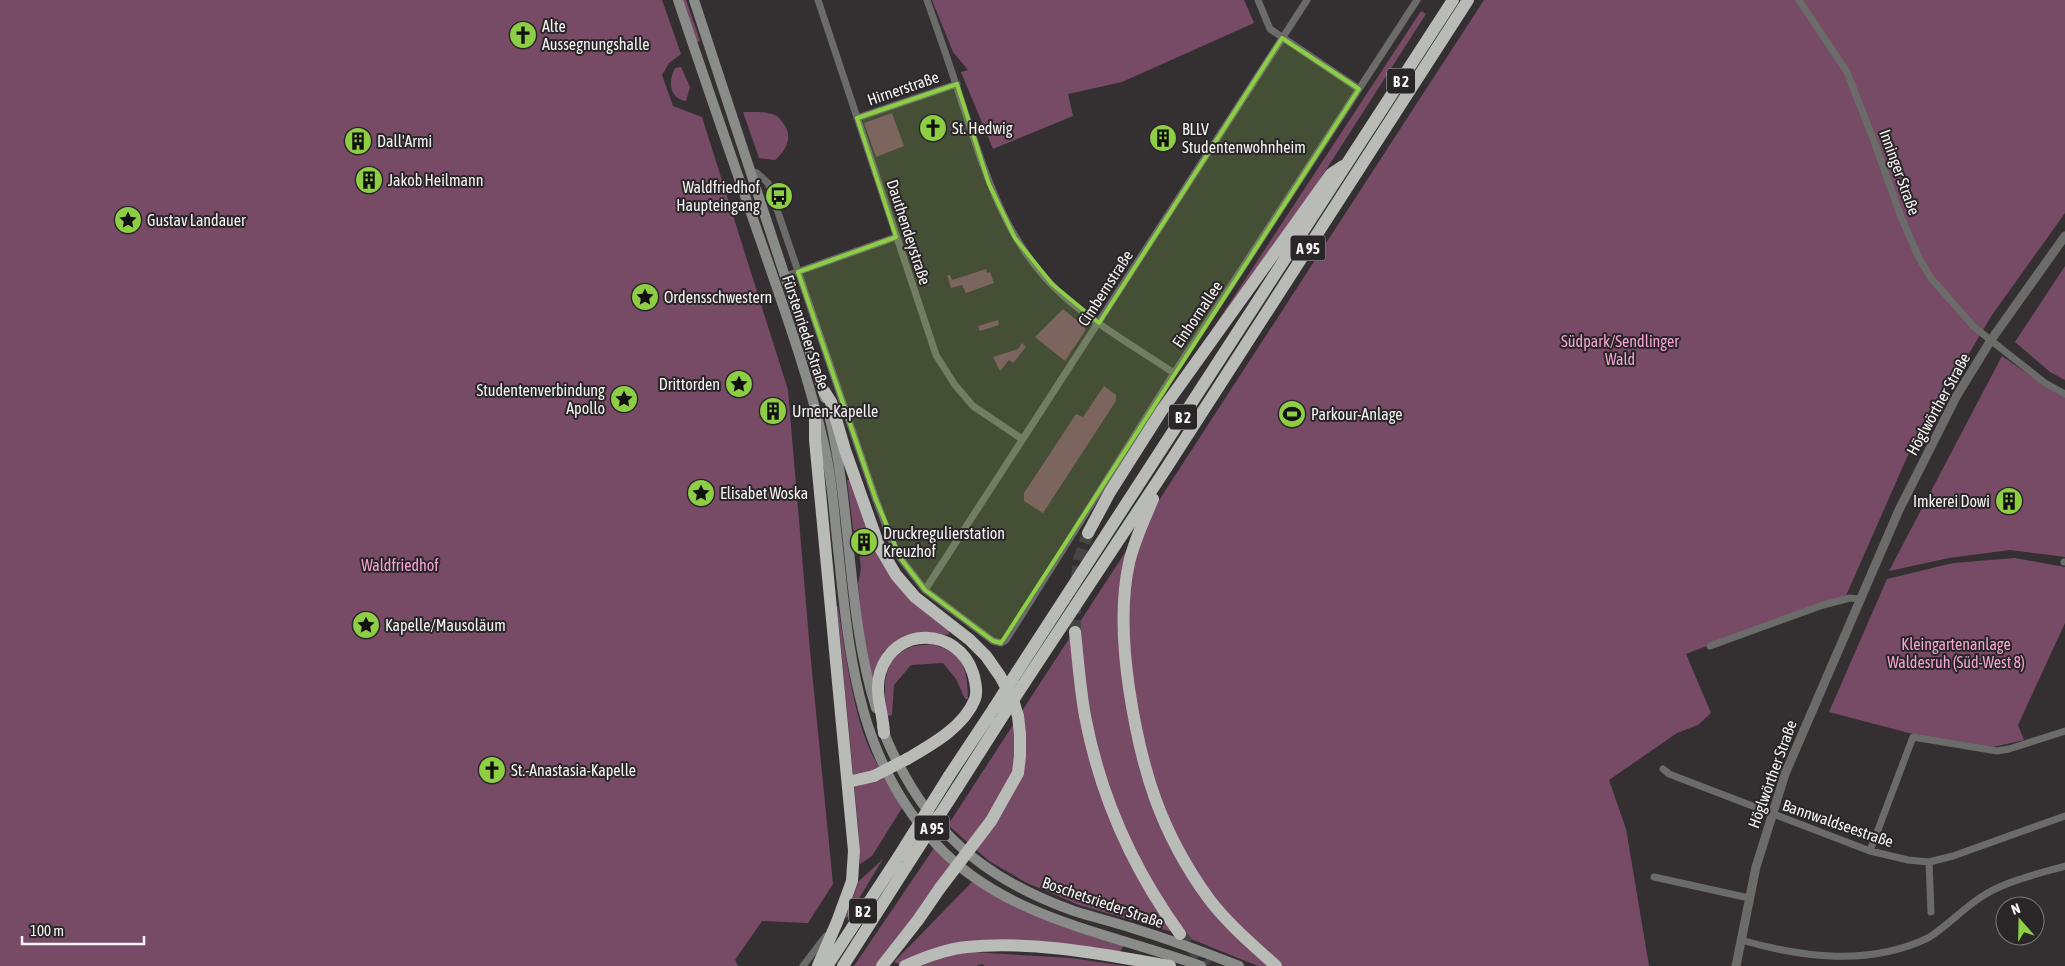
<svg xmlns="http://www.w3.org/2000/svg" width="2065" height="966" font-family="'Asap Condensed',sans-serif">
<rect width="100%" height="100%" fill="#343032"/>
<path fill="#774b65" d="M0 0H662L681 54 669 63 662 75 673 106 702 117 788 390 810 651 833 884 808 923 762 921 735 960 738 966H0Z
M683 0H686L700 41 697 42Z
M932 0H1244L1254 23 1122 82 1068 94 1073 116 993 149 961 72 968 70 953 52Z
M1484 0H2065V213L1992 315 1908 455 1845 598 1753 628 1686 654 1711 713 1698 725 1677 733 1609 780 1626 829 1649 966H1258L1176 933 1079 905 1027 883 989 861 948 825Z
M1421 11 1426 14 1313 190 1197 353Z
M681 67 690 87 686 101C669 98 668 81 675 68Z
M743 112C753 112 765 111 775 115 778 116 781 120 783 123 794 136 786 151 775 160L759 158Z
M892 113 904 146 876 157 864 123Z
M2065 266V380L2050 372 2015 342Z
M986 269 987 273 990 272 994 283 966 293 962 285 951 288 947 275H950L952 280Z
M1063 309 1085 327V331L1065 361 1035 337Z
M998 320 999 325 980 331 978 326Z
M1022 343 1026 347 1013 363 1009 360 1000 371 993 357 1018 349Z
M2002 356 2038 381 2065 397V557L2010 550 1949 558 1889 571Z
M1104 386 1116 395V401L1043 513 1024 501V493L1076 414 1083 417Z
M847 480H851L873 545 950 631 948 635 927 632 904 636 883 652 872 678 862 624 858 584 861 569 859 550 853 528Z
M2015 558 2065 567V623L2018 725 2024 740 1993 747 1909 733 1829 712 1887 579 1953 563Z
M837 606H838C844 644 849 682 859 719 867 751 886 780 902 808L872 856 860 864 859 836Z
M932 644C965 654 967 668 968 699H965L956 679 943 663 911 665 894 685 892 715 887 716C884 691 880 660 909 648 915 645 925 645 932 644Z
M934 848 959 871 876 966H854Z
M883 859 847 918 845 917 859 881Z
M972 882C1024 913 1066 928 1124 945L1119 953 948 944 899 964 894 962Z
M971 952 1071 958 1125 966H985L982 964 976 966H920L948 956Z"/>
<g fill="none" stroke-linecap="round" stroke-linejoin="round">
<path stroke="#474445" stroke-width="12" stroke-dasharray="12 6" stroke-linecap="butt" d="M1075 632V593L1079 560 1088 533
M1180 934 1207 966"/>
<path stroke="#6b6b6a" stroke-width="7" d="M818 0 936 355 955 385 973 406 1022 439
M927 0C940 37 953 74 965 112 988 181 1009 250 1067 299 1100 327 1138 349 1174 373
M1258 0 1270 29 1359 89
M1799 0 1847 72 1875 144 1901 217 1919 258 1931 278 1974 327 2045 383 2065 394
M857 118 957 84
M751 171 757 173 768 183 876 500 893 545 901 559 925 590 993 641 1001 643 1006 640 1174 373 1417 0
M786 276 896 237
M2064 562H2065
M925 590 1307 0
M1710 646 1823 605 1850 598 1859 599
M1663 769 1669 774 1870 851 1908 860 1929 862 1953 856 2065 816
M1870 851 1913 737 1997 751 2009 749 2065 731
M1929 862 1931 912
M1654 877 1749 898
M1741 940C1804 958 1869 966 1928 938 1949 925 1965 906 1986 894 2007 881 2041 873 2065 866
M803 966 826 936"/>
<path stroke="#6b6b6a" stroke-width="9" d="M1736 966 1756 867 1785 774 1899 510 1956 397 1991 340 2065 236"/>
<path stroke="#8a8c89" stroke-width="10" d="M678 0C707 87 737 173 767 259 787 317 808 376 822 436 830 467 833 498 836 530 849 647 853 755 938 846 1006 919 1111 933 1201 966
M694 0 825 398
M830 419C852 514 847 615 876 708
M882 727C889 748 900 768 912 788 951 851 1004 886 1074 911 1093 917 1113 922 1132 928 1168 939 1204 952 1239 966"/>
<path stroke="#b9bbb7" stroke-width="12" d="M824 391 831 402 845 450 879 546 896 575 915 597 970 640 986 656 1000 676 1013 700 1018 716 1020 734V756L1018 773 991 821
M815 410V440L854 851 852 881 837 922 818 966
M1153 499C1144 520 1134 541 1129 563 1120 604 1123 647 1129 688 1141 768 1160 832 1209 899 1228 924 1253 945 1276 966
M1088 533 1110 492 1162 410 1331 174 1343 166
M1075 632C1078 660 1080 688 1085 716 1100 795 1133 869 1180 934
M1017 672 1453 0
M1023 685 1165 470 1468 0
M884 733C883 712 874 693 880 673 894 625 958 627 973 673 975 680 978 691 975 699 964 727 931 745 907 759
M949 776 994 708
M848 782 874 776
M957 788 999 722
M827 966 899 856
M843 966 906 867
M882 966 918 920 940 888
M905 966C925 957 945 949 967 947 1032 940 1106 955 1170 966"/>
<path stroke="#b9bbb7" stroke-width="12" d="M994 708 1017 672
M999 722 1023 685
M874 776 907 759
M899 856 949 776
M906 867 957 788
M940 888 991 821"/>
</g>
<path fill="#8dce45" fill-opacity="0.2" stroke="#8dce45" stroke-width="4" stroke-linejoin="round" d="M1282 38 1359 89 1001 643 993 641 925 590 901 559 876 500 798 272 896 237 857 118 957 84 989 184 1015 238 1052 284 1099 323Z"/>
<defs>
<g id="church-disc" transform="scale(1.4375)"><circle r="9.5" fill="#8dce45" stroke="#2a2628"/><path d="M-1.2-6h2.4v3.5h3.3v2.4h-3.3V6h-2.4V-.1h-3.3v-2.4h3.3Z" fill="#111"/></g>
<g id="building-disc" transform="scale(1.4375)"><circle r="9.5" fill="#8dce45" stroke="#2a2628"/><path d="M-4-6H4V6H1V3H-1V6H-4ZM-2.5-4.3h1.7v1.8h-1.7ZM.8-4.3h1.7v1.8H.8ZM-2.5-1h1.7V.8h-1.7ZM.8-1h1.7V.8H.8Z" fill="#111"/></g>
<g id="bus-disc" transform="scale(1.4375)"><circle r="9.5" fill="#8dce45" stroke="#2a2628"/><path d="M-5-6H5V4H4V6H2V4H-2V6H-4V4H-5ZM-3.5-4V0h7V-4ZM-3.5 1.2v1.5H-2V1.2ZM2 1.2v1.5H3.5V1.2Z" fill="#111"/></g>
<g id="sight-disc" transform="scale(1.4375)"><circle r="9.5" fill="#8dce45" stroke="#2a2628"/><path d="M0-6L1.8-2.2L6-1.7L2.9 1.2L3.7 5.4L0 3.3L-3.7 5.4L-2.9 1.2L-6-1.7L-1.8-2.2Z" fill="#111"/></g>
<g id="stadium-disc" transform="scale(1.4375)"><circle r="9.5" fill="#8dce45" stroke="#2a2628"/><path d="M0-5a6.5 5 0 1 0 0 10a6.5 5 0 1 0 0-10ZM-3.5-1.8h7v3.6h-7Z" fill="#111"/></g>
</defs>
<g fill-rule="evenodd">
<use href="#church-disc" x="523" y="35"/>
<use href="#church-disc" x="933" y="128"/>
<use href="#building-disc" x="1163" y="138"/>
<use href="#building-disc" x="358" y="141"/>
<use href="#building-disc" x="369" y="180"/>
<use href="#bus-disc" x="779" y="196"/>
<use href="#sight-disc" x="128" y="220"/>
<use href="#sight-disc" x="645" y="297"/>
<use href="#sight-disc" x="739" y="384"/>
<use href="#sight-disc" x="624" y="399"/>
<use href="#building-disc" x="773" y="411"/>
<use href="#stadium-disc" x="1292" y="414"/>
<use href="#sight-disc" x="701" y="493"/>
<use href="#building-disc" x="2009" y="501"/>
<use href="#building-disc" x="864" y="542"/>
<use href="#sight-disc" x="366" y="625"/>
<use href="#church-disc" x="492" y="770"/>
</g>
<g text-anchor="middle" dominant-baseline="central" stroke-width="4" stroke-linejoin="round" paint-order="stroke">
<g fill="#2a2628" stroke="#b8b6b7" stroke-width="1">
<rect x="1387" y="68.5" width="28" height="25" rx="4"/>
<rect x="1290.5" y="235.5" width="35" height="25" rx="4"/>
<rect x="1169" y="404.5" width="28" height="25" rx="4"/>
<rect x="914.5" y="815.5" width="35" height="25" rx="4"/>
<rect x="849" y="898.5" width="28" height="25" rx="4"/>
</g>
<g font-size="15" font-weight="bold" fill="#f5f3f4">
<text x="1401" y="81">B 2</text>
<text x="1308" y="248">A 95</text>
<text x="1183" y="417">B 2</text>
<text x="932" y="828">A 95</text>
<text x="863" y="911">B 2</text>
</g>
<g font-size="16" fill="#f5f3f4" stroke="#2a2628" text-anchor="start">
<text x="542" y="26">Alte<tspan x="542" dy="18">Aussegnungshalle</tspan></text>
<text x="952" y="128">St. Hedwig</text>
<text x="1182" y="129">BLLV<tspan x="1182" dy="18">Studentenwohnheim</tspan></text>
<text x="377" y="141">Dall'Armi</text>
<text x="388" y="180">Jakob Heilmann</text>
<text x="760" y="187" text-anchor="end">Waldfriedhof<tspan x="760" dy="18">Haupteingang</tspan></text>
<text x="147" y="220">Gustav Landauer</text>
<text x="664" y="297">Ordensschwestern</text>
<text x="720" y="384" text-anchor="end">Drittorden</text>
<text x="605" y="390" text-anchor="end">Studentenverbindung<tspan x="605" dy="18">Apollo</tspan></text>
<text x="792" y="411">Urnen-Kapelle</text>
<text x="1311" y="414">Parkour-Anlage</text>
<text x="720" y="493">Elisabet Woska</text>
<text x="1990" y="501" text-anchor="end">Imkerei Dowi</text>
<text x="883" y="533">Druckregulierstation<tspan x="883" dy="18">Kreuzhof</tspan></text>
<text x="385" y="625">Kapelle/Mausoläum</text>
<text x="511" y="770">St.-Anastasia-Kapelle</text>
</g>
<g font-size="16" fill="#f5f3f4" stroke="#2a2628">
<text transform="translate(903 88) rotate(-19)">Hirnerstraße</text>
<text transform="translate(1900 172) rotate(70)">Inninger Straße</text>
<text transform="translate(909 232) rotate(72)">Dauthendeystraße</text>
<text transform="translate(1105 288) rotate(-57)">Cimbernstraße</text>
<text transform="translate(1197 314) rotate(-56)">Einhornallee</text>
<text transform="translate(806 332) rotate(72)">Fürstenrieder Straße</text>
<text transform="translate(1938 404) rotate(-61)">Höglwörther Straße</text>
<text transform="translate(1772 774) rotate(-70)">Höglwörther Straße</text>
<text transform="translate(1838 823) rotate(19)">Bannwaldseestraße</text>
<text transform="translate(1103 902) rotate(19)">Boschetsrieder Straße</text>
</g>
<g font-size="16" fill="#f4a4d3" stroke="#2a2628">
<text x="1620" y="341">Südpark/Sendlinger<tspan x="1620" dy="18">Wald</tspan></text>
<text x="400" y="565">Waldfriedhof</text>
<text x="1956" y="644">Kleingartenanlage<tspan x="1956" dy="18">Waldesruh (Süd-West 8)</tspan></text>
</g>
</g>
<g transform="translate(2020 921) rotate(340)"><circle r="24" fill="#2a2628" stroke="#7b787a"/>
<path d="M0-4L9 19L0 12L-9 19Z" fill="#8dce45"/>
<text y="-8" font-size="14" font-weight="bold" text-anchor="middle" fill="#f5f3f4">N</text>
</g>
<path d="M22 936v8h122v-8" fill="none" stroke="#f5f3f4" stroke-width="2.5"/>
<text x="30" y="936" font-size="15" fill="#f5f3f4" stroke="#2a2628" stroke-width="4" paint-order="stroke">100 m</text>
</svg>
